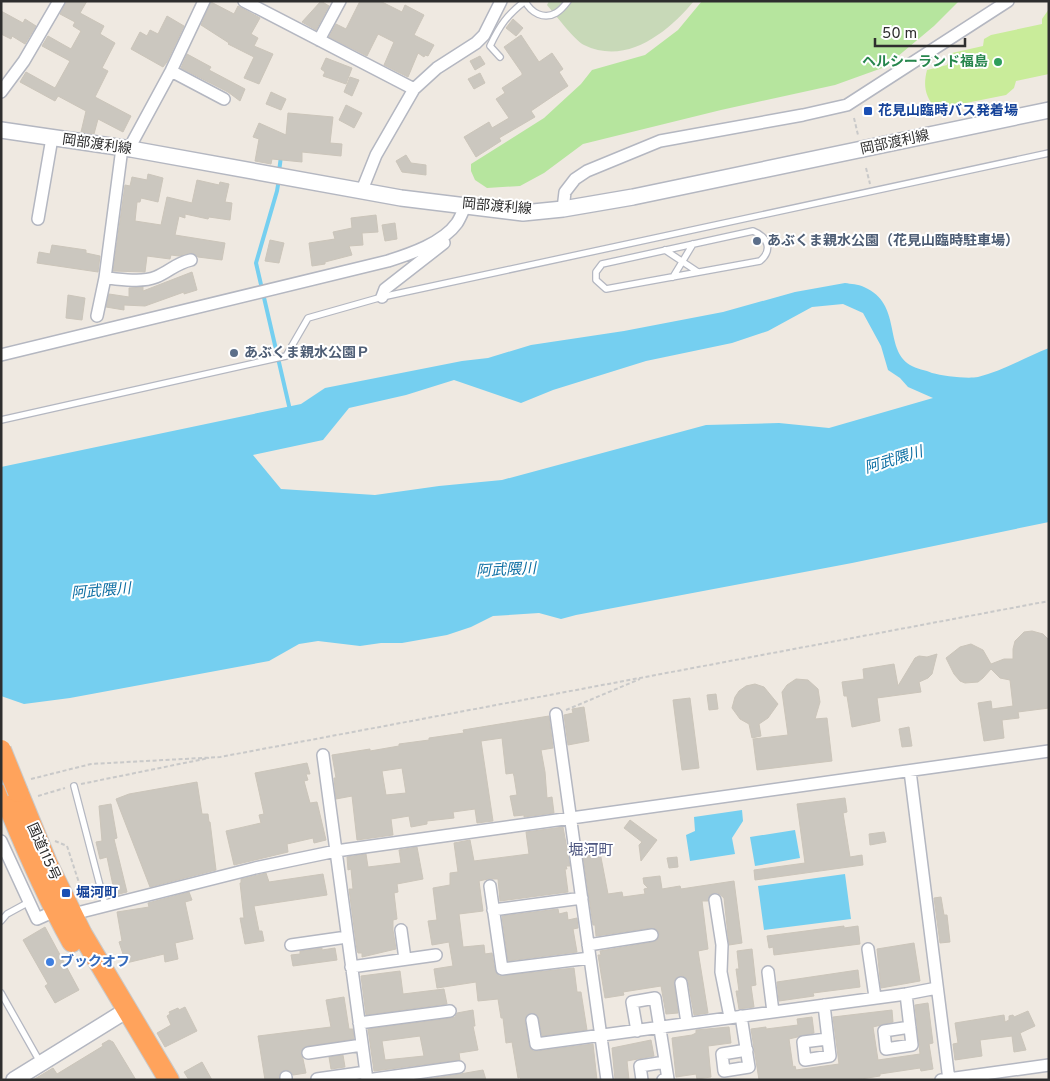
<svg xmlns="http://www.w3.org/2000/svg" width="1050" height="1081" font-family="Overpass,'Noto Sans JP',sans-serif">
<rect width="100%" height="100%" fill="#efe9e1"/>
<path fill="#b6e59e" d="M702 1H959L934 26 885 67 835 85 721 110 583 144 544 173 520 186 487 188 475 180 471 171V164L544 118 581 84 592 70 645 55 678 30Z"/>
<path fill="#c8d9b8" d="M549 1H694C668 32 627 66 584 45 575 41 555 14 547 5Z"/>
<path fill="#c9ec9a" d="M1049 9V74L1016 81 1014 88 1006 95 936 109C925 96 923 86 927 70L947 65 952 53 983 46 984 39 991 35 1042 24V19Z"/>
<path fill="#75cff0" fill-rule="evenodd" d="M845 283C851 284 858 284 864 287 903 304 883 348 910 365 916 369 926 370 932 373 943 376 967 379 978 377 1002 371 1026 357 1049 348V522L852 563 576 615 561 619 539 613 493 616 471 627 447 635 402 643H381L360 646 318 641 299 644 269 661 70 698 24 704 1 696V467L301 404 325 388 462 361 488 358 531 345 624 331 723 312 795 292ZM843 304 863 313 881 346 888 370 900 378 908 387 933 398 829 428 779 423 706 425 502 480 439 486 375 495 281 489 253 455 323 440 349 408 406 395 454 380 521 403 553 390 646 361 732 343 768 331 812 307Z
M742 810 743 821 732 838 735 854 690 861 686 835 695 831 694 817Z
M795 830 800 858 755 866 750 837Z
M845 874 851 919 764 930 758 886Z"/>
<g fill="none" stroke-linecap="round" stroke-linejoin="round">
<path stroke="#75cff0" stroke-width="4" d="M279 172 281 156
M279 179 277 191 256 263 290 410"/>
</g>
<path fill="#cbc7bf" stroke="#cbc5ba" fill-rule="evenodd" d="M67 1H87L80 13 104 26 100 34 115 43 102 68 108 71 95 97 131 116 123 132 98 119 94 134 81 132 86 111 58 96 55 101 20 82 26 72 55 88 70 61 42 46 48 36 71 49 81 31 73 26 75 22 60 14Z
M321 1 329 6 316 30 302 22Z
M360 1H380L402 12 405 5 424 15 414 35 434 45 428 56 425 55 424 57 418 53 408 77 384 65 394 42 378 34 367 56 329 37 336 24 346 29Z
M211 2 234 14 238 6 260 18 251 34 258 38 254 46 273 54 259 84 244 78 254 57 228 44 229 43 201 25Z
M1 11 23 23 25 19 36 26 25 44 12 36 11 39 1 34Z
M167 16 184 26 167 62 163 67 131 49 140 32 147 36 150 30 158 34Z
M513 19 523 28 516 36 506 28Z
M521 35 539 62 552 53 563 69 559 72 568 86 531 111 535 117 499 138 501 141 476 157 464 137 489 122 492 128 509 118 496 99 505 93 502 88 522 75V73L504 47Z
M187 54 211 67 209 70 245 89 240 101 228 92 181 68Z
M480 56 485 64 475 70 470 61Z
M326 58 352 68 346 84 323 76 325 72 321 69Z
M480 73 485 83 474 89 468 79Z
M350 77 359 80 352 96 344 92Z
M271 92 286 99 281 110 266 104Z
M346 105 362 113 354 128 339 120Z
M288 113 333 117 330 143 342 144 341 156 302 152V162L272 159 271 164 255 161 259 139 253 137 259 123 286 135Z
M406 155 411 163 426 165V175L402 172 396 161Z
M148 174 163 178 158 202 141 198 140 202H137L135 221 161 225 167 197 192 203 197 180 219 185 220 182 229 184 225 202 232 203 230 220 209 217 208 219 185 214V218L179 216 175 235 225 243 222 260 198 257 192 253 179 256 171 255 170 259 147 256 145 272 113 271 125 185 130 186 132 177 147 180Z
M376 215 378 232 362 233 363 245 349 246 352 255 325 262V264L312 266 309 243 335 239 333 232 352 228 351 218Z
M395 223 397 239 385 241 382 225Z
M270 240 284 243 279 263 265 261Z
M52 245 86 250V253L100 256 98 272 37 263 39 252 50 254Z
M192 272 197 290 184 294V292L145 306 124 305V310L106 307 109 294 129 297V288L143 287V291Z
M68 295 85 298 82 320 66 318Z
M1032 631 1043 634 1049 640V708L1018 712 1019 718 1002 720 1004 738 984 741 978 703 991 701 992 709 1013 706 1010 680 1000 678 991 669 983 678 978 682 965 683 960 681 954 674 946 658 960 647 971 644 983 650 991 664 1004 659H1013V649L1015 641 1024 632Z
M937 654 932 674 928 678 919 682 921 692 877 698 880 721 852 727 847 696H844L842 682 864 679 863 669 894 664 898 686 915 658 919 656 927 657Z
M796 679 808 680 818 689 820 702 815 719 827 718 832 761 757 770 753 739 788 735 782 692 787 685Z
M755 684 764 687 778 704 768 718 759 724 761 736 752 738 749 724 740 719 732 708 735 697 739 691 746 686Z
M716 694 718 709 709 710 707 695Z
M690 698 699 768 682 770 673 700Z
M584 707 589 741 568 745 564 715 573 713 572 709Z
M549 716 553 748 541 750 545 772 547 798 552 797 554 813 524 817V815L514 816 510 796 517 795 514 776 513 773 506 774 502 738 481 741 493 821 477 823 475 809 453 812 454 818 427 821V824L411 827 409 816 391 819 393 835 357 840 352 796 336 799 334 778H336L332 755 370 749V751L399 746V744L429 740V738L464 733 463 730ZM402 768 406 793 386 795 382 771Z
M909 727 912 746 902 747 899 729Z
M307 763 310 774H306L308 780 304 781 310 803 317 802 326 840 314 843 313 838 287 844 288 852 234 865 226 831 261 823 259 815 264 814 255 773Z
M197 782 202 814H208L209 822H210L216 870 150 887 116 799 129 794Z
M845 798 847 812 843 813 850 857 862 855 863 865 755 880 754 870 805 863 797 804Z
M111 804 117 838 114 839 127 892 115 895 107 857 100 859 96 842 102 841 99 806Z
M630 820 657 840 641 861 639 845 642 842 624 828Z
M563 827 570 866H566L567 869H565L568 892 500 901 498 879H488L479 881 483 911 459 914 463 947 484 945 485 954 492 953 495 970 499 976 574 968 577 992H581L587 1030 542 1036 538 1016 530 1013 527 1015 525 1021 529 1045 533 1051H537L593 1044 597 1080H521L520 1077 518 1078 512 1042 506 1043 503 1018H501L498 999 478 1001 476 982 437 988 434 969 453 966 449 942 432 945 428 921 437 920 433 888 450 885V873L458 872 454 843 470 840 474 861 529 854 526 832Z
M884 832 886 842 870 845 869 834Z
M417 847 423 879 397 884 398 892 394 893 397 919 393 920V930L396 949 362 957V953H358L357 950 349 889H353L351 869 348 870 347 857 366 854 368 867 401 863 399 850Z
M599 847 608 894 622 892 623 897 645 894 644 889 648 888 644 884 643 878 660 876 662 889 680 886 681 889 734 881 742 943 729 945 724 898 718 893H714L710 895 708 901H702L708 949 698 951 708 1013 694 1015 688 981 683 976 677 977 674 981 678 1013 666 1014 661 986 623 992 624 995 605 998 598 955H601L600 951 653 942 657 940 659 934 657 930 651 928 596 936 595 925H593L582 849Z
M677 857 678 867 669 868 667 858Z
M266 873 269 882 323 874 327 895 254 906 259 931H262L264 941 245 944 240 918H244L240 883H241V879Z
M189 892 192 900 185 902 193 939 175 943 178 959 165 962 164 954 126 963 119 942 122 941 117 912 149 907 148 903Z
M941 897 944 915H947L950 942 940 943 934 898Z
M558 909 559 914 567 912 568 920 577 918 578 928 573 929 577 952 508 961 502 916Z
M844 926V928L858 926 860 944 774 955 773 947 769 948 767 936Z
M45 927 79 990 55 1003 45 986 48 984 23 940Z
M914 943 920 981 881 988 877 949Z
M322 948V950L335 948 337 960 293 966 291 955 300 954V951Z
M752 949 756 985 751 986 754 1007 739 1009 736 991H739L736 969H739L737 951Z
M858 970 860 987 813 993 814 996 779 1001 777 982Z
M400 971 403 994 444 989 447 1004 366 1015 361 976Z
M344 997 349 1029H353L354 1039 304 1047 301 1054 303 1059 306 1073 293 1075 290 1071 286 1070 280 1073 278 1080H265L258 1036 331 1027 326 1000Z
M928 1003 933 1043 929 1044 933 1069 921 1071 920 1068 880 1074V1076L855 1080H759L751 1029 766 1027V1029L798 1025 797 1019 812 1017 814 1033 789 1039 793 1067 795 1066 796 1070 839 1064 833 1017 892 1010 893 1022 873 1027 878 1060 920 1054 915 1005Z
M185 1007 197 1031 165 1047 157 1033 171 1025 167 1016 170 1014 169 1012 178 1008 179 1010Z
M473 1010 475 1026H473L478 1050 459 1053 460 1060 374 1071 368 1029 451 1018 455 1017 457 1013ZM420 1036 424 1056 385 1060 382 1041Z
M1028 1011 1035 1026 1020 1033 1026 1050 1014 1052 1012 1036 980 1040 982 1056 955 1060 953 1044 958 1043 955 1023 1004 1015 1005 1022 1009 1020V1016L1013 1015 1014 1017Z
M729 1027 731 1043 708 1046 711 1077 697 1079 696 1074 676 1077 672 1038 692 1035 696 1033V1030Z
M109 1040 113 1042 136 1080H33L53 1068 57 1074 103 1046 102 1044Z
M651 1040 654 1056 627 1061 629 1080H615L612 1048Z
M343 1055 345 1067 331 1069 329 1057Z
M202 1062 212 1080H189L184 1072Z
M483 1070 486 1080H422L460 1074Z"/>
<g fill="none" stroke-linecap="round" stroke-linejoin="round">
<g stroke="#b4b7c1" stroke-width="8">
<path id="lane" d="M525 1C531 13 544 20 556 13 561 10 565 5 568 1
M500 57 490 46C500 25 507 15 525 1
M753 231C768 237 773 250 760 261L606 289 596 280V272L602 264Z
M665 250 698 272
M673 277 693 244
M1 420 286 356 308 318 382 297 1049 153
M74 786 105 905
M1 921 7 914 29 902
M1 993 40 1062"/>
</g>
<g stroke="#b4b7c1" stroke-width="14">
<path id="street" d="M244 1 414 89
M319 40 340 1
M171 71 224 99
M1 92 24 61 59 1
M131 149 132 143 171 71 204 1
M362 190 376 155 414 89 437 68 476 43 484 35 501 1
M563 209 565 192 575 179 587 171 660 141 803 115 847 105 1008 1
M38 219 52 138
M105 278C121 279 141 283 156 277 169 272 176 263 191 260
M382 297 385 289 444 243
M97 316 105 278 122 148
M1 355 388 261C410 254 443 243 457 223 461 217 463 210 466 205
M556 714 607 1080
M323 755 367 1080
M910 771 949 1080
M1 841 37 919 55 911
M490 886 502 969 590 958
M715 900 722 945 721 972 730 1017
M493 910 582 898
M73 914 255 868 336 851 1049 751
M401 930 405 959
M291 945 347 937
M588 945 652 935
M868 949 875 997
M351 967 436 955
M768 972 773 1012
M681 983 687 1023
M906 994 912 1045 886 1049 884 1031 910 1027
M824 1005 830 1056 805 1060 803 1042 827 1039
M741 1016 749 1067 724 1071 722 1054 747 1050
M532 1020 536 1044 906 994 937 988
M359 1023 450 1011
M637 1031 632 1002 655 998 668 1079 663 1080
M308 1053 362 1045
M286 1077V1080
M317 1079 366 1072
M367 1080 459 1067
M642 1080 640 1066 665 1062
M941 1080 1049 1065"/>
</g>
<g stroke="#b4b7c1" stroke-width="18">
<path id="secondary" d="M1 130 131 149 401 198 523 213 563 209 633 197 1049 110
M14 1080 127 1010"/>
</g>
<g stroke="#c9c9c9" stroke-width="22">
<path id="highway" d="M18 792 47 863 82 934 169 1080
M4 795C24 845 46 895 72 942"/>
</g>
<path stroke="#c9c9c9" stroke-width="2" stroke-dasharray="4 2.5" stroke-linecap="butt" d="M854 118 858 135
M866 168 870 184
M566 710 640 679
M31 779 91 764 220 757 1049 601
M81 784 209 758
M38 796 65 788
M55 841 67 846 84 898"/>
<use href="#lane" stroke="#fff" stroke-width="5.5"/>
<use href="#street" stroke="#fff" stroke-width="11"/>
<use href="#secondary" stroke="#fff" stroke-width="15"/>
<use href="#highway" stroke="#ffa35c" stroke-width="20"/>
<g stroke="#c9c9c9" stroke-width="22" stroke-linecap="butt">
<path id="highway-bridge" d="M1 750 18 792"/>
</g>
<use href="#highway-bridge" stroke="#ffa35c" stroke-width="20"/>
</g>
<circle fill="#2e9e5b" stroke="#fff" stroke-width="2" cx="998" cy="62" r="5"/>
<g fill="#1a4fb4" stroke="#fff" stroke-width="2">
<rect x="863" y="106" width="10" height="10" rx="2.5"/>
<rect x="61" y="888" width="10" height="10" rx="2.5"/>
</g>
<g fill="#5c6f8a" stroke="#fff" stroke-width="2">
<circle cx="757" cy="241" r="5"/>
<circle cx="234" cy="353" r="5"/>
</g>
<circle fill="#3f7fe0" stroke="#fff" stroke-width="2" cx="50" cy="962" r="5"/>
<g text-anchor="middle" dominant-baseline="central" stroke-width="4" stroke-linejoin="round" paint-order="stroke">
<g font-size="14" font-weight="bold" fill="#27864d" stroke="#fff" text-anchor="end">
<text x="988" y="62">ヘルシーランド福島</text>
</g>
<g font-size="14" font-weight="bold" fill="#164399" stroke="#fff" text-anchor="start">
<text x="878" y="111">花見山臨時バス発着場</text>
<text x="76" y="893">堀河町</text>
</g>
<g font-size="14" fill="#2e2e2e" stroke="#fff">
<text transform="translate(895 143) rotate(-12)">岡部渡利線</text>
<text transform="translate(97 145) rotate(8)">岡部渡利線</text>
<text transform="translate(497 207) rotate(5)">岡部渡利線</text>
<text transform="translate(43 852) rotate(66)">国道115号</text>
</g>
<g font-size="14" font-weight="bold" fill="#4e5e75" stroke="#fff" text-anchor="start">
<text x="767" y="241">あぶくま親水公園（花見山臨時駐車場）</text>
<text x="244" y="353">あぶくま親水公園Ｐ</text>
</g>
<g font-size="14" font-weight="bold" fill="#366cbe" stroke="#fff" text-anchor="start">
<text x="60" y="962">ブックオフ</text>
</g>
<g font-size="15" font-style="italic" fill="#0d6fa3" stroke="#fff">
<text transform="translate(894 461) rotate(-17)">阿武隈川</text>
<text transform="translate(506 571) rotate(-3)">阿武隈川</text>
<text transform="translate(101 592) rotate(-5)">阿武隈川</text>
</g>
<g font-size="15" fill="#4d5680" stroke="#fff">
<text x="591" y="851">堀河町</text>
</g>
</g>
<rect width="1050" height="1081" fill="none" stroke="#2e2e2e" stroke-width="5"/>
<path d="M875 38v8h90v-8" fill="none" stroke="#2e2e2e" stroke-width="2.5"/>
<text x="882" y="38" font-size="15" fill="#2e2e2e" stroke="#ffffff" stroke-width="4" paint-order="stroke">50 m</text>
</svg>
